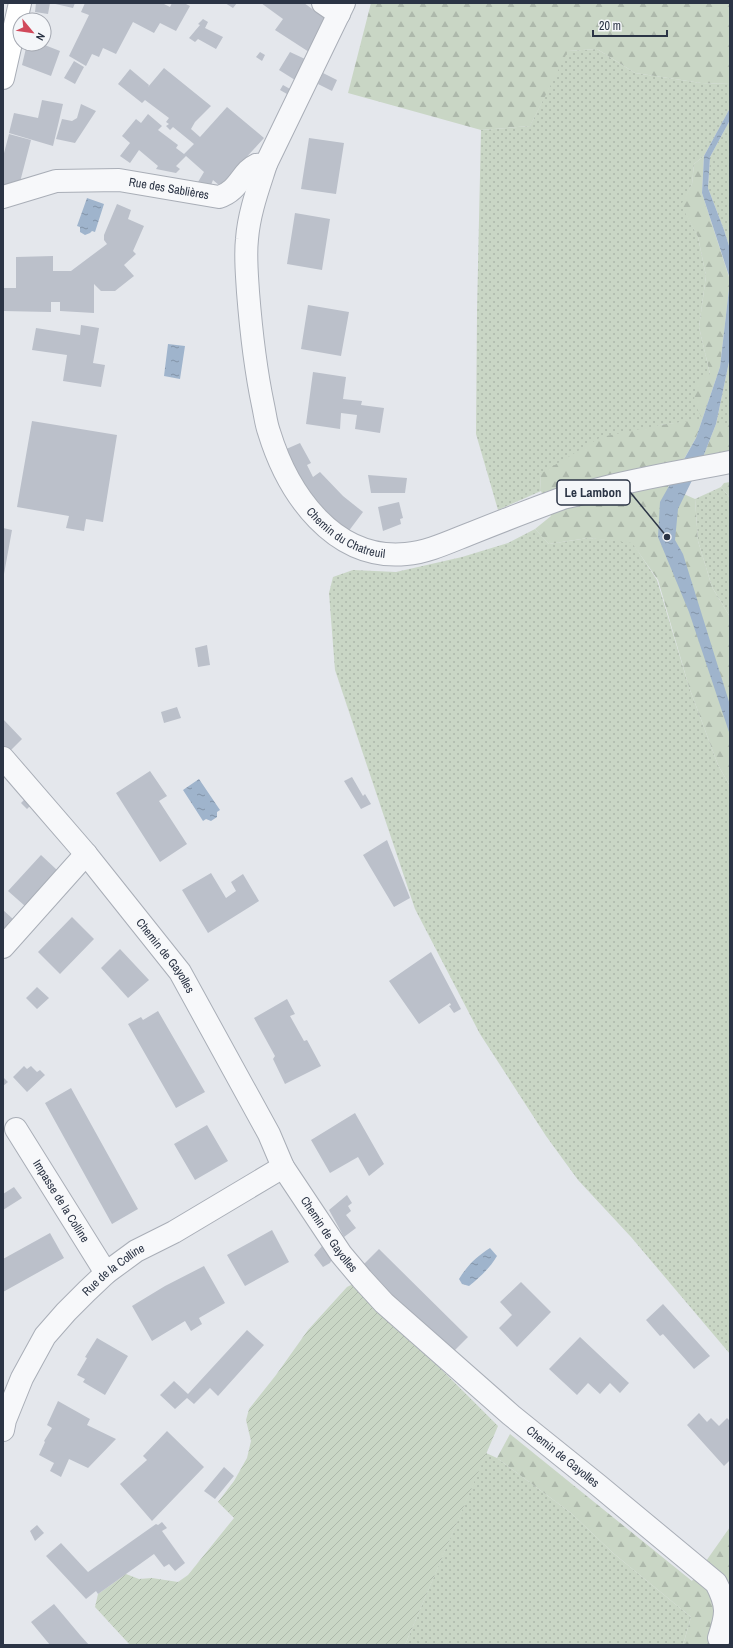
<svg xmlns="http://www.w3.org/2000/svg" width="733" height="1648" font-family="'Archivo Narrow',sans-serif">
<defs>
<pattern id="grass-dots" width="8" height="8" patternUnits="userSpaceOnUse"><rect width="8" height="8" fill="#c9d6c5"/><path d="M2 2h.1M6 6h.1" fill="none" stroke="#adb8ab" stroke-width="1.8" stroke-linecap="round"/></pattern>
<pattern id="forest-firs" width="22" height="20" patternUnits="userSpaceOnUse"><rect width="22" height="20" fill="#c9d6c5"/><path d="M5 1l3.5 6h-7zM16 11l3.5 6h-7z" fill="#adb8ab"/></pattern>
<pattern id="garden-furrows" width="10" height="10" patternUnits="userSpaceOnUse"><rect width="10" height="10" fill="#c9d6c5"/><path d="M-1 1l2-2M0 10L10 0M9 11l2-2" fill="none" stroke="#adb8ab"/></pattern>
<pattern id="water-ripples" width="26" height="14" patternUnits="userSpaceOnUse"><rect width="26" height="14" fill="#9fb4cc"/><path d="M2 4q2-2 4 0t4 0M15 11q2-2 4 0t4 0" fill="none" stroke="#8293a7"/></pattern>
</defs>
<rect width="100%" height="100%" fill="#e4e7ec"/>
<path fill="url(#grass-dots)" d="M597 49 635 73 701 83 730 84V108L704 156 694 164 692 184 682 205 698 237 706 276 699 327 710 374 702 420 660 425 540 474 541 491 498 510 476 434 477 311 481 130 530 126 567 51Z
M730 120V249L724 230 708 188 710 157Z
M730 357V424H716Z
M721 487 730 498V617L712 587 698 541 695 499Z
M535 529 549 544 588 538 632 542 657 580 689 687 718 765 730 786V1354L631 1237 578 1180 546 1136 480 1034 415 909 335 670 329 593 333 577 353 570 396 572 462 557 508 543Z
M486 1453 497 1458 571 1513 613 1553 691 1617 683 1645H405Z"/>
<path fill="url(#forest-firs)" d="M371 3H730V84L701 83 635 73 597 49 568 51 530 126 481 130 348 93Z
M704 156 702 193 730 280 720 367 696 438 668 487 695 499 698 541 712 587 730 617V786L718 765 689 687 658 580 632 543 588 538 549 544 535 529 551 516 541 491 540 474 601 437 660 425 702 419 694 401 696 383 710 374 699 327 706 276 698 237 681 205 692 184 694 164Z
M716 424H730V458L701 462Z
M730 482V498L721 487 724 483Z
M510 1434 692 1581 730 1527V1645H683L691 1617 613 1553 571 1513 497 1458Z"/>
<path fill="url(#garden-furrows)" d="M355 1283 498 1426 405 1645H130L95 1607 98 1594 126 1574 139 1579 152 1578 178 1582 188 1575 234 1518 218 1502 234 1481 247 1458 251 1441 246 1420 249 1409 276 1375 308 1330 347 1287Z"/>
<path fill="url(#water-ripples)" d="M730 108V120L710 157 708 188 724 230 730 249V279L702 193 704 156Z
M87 198 104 204 95 232 92 231 90 233 85 235 80 232V227L77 226Z
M730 280V357L716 424 701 462 678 509 675 540 683 554 730 705V735L689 612 658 537 660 502 696 438 720 367Z
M168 344 185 346 180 379 164 376Z
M199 779 220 810 217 812V817L211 821 206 819 203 821 183 790Z
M490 1248 497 1256C490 1268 480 1277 469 1286L462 1284 459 1279C467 1266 477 1256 490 1248Z"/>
<path fill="#bbc0ca" d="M36 3H50L48 14 35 12Z
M51 3H75L73 8Z
M85 3H162L170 7 172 3H184L190 6 176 31 160 23 154 33 133 22 116 54 103 48 99 57 92 54 86 66 69 56 89 15 81 12Z
M225 3H237L233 8Z
M261 3H304L326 19 309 52 275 30 283 19Z
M203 19 208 22 205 28 223 37 216 49 198 39 195 42 189 38 200 25 198 24Z
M27 44H33L41 47 42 44 60 51 51 76 22 65Z
M260 52 265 55 262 61 256 57Z
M290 52 305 59 295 80 279 70Z
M74 61 84 67 75 84 64 78Z
M164 68 211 106 195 122 191 129 200 137 227 107 264 138 220 186 213 180 211 185 198 182 204 172 186 156 176 166 180 169 176 173 156 169 158 166 139 150 130 163 120 156 130 143 122 136 136 119 141 123 148 114 162 126 158 130 178 145 176 148 184 154 194 144 173 127 170 130 166 126 169 124 166 122 169 118 145 100 142 103 118 84 130 69 149 85 148 87Z
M323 73 337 80 332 91 318 84Z
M283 85 290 89 287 94 280 90Z
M42 100 63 104 53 146 9 133 14 113 38 118Z
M81 104 96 111 75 143 56 139 62 119 72 121 77 118Z
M9 134 31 140 20 182 3 186V157Z
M309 138 344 143 336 194 301 189Z
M117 204 131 210 128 219 144 226 133 251 136 254 124 265 134 276 115 291H101L94 284V313L60 311V302H51V312L3 311V288H16V257L53 256V271H71L107 244 104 240V235Z
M295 213 330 219 322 270 287 264Z
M308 305 349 312 341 356 301 349Z
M81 325 99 328 93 363 105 365 101 387 63 381 67 355 32 350 36 328 80 335Z
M313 372 346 377 343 399 362 401 361 405 384 408 380 433 355 429 357 415 341 413 340 429 306 424Z
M32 421 117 435 103 522 86 519 84 531 66 528 69 516 17 507Z
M300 443 311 463 307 465 313 477 320 472 343 496 363 512 348 532 313 503 284 450Z
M368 475 407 478 405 493H371Z
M399 502 403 518 400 519 401 524 383 531 378 507Z
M3 528 12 530 4 574H3Z
M207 645 210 665 198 667 195 648Z
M177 707 181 718 164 723 161 712Z
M3 719 22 739 9 752 3 746Z
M150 771 167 796 159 801 187 844 160 862 116 793Z
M352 777 363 796 365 794 371 804 361 809 344 781Z
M29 795 34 802 27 809 21 803Z
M387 840 410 898 394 907 363 855Z
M41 855 57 870 25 906 8 891Z
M211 873 226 898 236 891 231 882 243 874 259 901 208 933 182 890Z
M3 910 13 919 3 929Z
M72 917 94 939 60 974 38 952Z
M120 949 149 980 128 998 101 968Z
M431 952 461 1009 454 1013 449 1006 451 1005 450 1003 419 1024 389 981Z
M37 987 49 998 37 1009 26 998Z
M287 999 295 1014 290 1016 304 1041 307 1040 321 1066 285 1084 273 1059 275 1056 254 1018Z
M158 1011 205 1092 176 1108 128 1024 141 1017 143 1020Z
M24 1066 27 1069 31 1066 37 1072 40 1070 45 1075 27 1092 13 1077Z
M3 1077 8 1082 3 1086Z
M71 1088 138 1209 112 1224 45 1103Z
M355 1113 384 1164 369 1176 358 1157 330 1173 311 1140Z
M207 1125 228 1161 195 1180 174 1144Z
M14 1187 22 1198 3 1210V1194Z
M347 1195 352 1203 348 1206 351 1211 346 1215 356 1228 344 1237 329 1210Z
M272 1230 289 1262 245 1286 227 1255Z
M50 1233 64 1258 3 1292V1259Z
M325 1243 332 1259 330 1263 323 1267 314 1255Z
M379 1249 468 1337 451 1354 361 1267Z
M204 1266 225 1303 199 1318 202 1324 191 1331 185 1321 152 1341 132 1306 165 1286Z
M521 1282 551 1312 517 1347 499 1328 512 1315 500 1302Z
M663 1304 710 1356 694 1369 663 1334 660 1336 646 1320Z
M247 1330 264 1345 218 1396 210 1388 194 1404 187 1398 175 1409 160 1395 174 1381 188 1394Z
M580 1337 629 1383 620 1393 610 1383 600 1394 588 1383 577 1395 549 1369Z
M97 1338 128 1356 105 1395 83 1382 85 1379 77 1375 87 1358 85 1357Z
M58 1401 90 1419 87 1425 116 1439 88 1468 69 1459 61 1477 50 1471 54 1463 39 1455 45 1442 44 1441 52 1428 47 1425Z
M699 1413 707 1422 711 1418 719 1426 727 1418 730 1421V1460L724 1466 687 1425Z
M167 1431 204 1467 152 1521 120 1484 147 1460 143 1456Z
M224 1467 234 1476 215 1499 204 1491Z
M162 1522 167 1528 162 1531 185 1563 175 1571 169 1564 164 1567 154 1554 98 1594 96 1591 86 1599 46 1556 61 1543 88 1572 156 1524 158 1525Z
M37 1525 44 1533 35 1541 30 1531Z
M54 1604 80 1635 89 1645H50L31 1622Z"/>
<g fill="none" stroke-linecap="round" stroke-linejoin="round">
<g stroke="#a9aeb7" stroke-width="24">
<g id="street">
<path d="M323 3 339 14"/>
<path id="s1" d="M266 164C258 189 249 213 247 239 245 256 247 275 248 292 251 330 255 367 263 405 265 414 266 424 269 432 288 494 334 561 406 554 429 552 451 541 472 533 502 521 533 509 563 498 574 495 584 493 595 490 639 478 685 471 730 462"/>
<path id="s2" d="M3 197 56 181 119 180 219 197C239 191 242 171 256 165 259 164 263 165 266 164L344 3"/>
<path id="s3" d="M3 758 86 854 180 972 269 1134 283 1167 341 1254 362 1279 384 1303 511 1415 598 1485 716 1583C728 1606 727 1614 719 1638"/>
<path d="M3 947 86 854"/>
<path id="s4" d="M16 1129 106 1273"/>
<path id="s5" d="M3 1430 5 1420 22 1378 45 1336 66 1312 87 1291 106 1273 136 1251 174 1232 283 1167"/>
</g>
</g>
<g stroke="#a9aeb7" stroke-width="24">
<path id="secondary" d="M3 78 20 3"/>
</g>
<use href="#street" stroke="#f7f8fa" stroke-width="22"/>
<use href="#secondary" stroke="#fff" stroke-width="22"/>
</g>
<g text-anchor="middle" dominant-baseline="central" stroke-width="3" stroke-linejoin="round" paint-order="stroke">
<g font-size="12" fill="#2b3445" stroke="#f4f6f9">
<text stroke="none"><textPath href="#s2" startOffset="169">Rue des Sablières</textPath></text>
<text stroke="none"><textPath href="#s1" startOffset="405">Chemin du Chatreuil</textPath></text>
<text stroke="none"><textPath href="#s3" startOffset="256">Chemin de Gayolles</textPath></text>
<text stroke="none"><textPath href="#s4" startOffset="85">Impasse de la Colline</textPath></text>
<text stroke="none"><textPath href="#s3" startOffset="580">Chemin de Gayolles</textPath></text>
<text stroke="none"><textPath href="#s5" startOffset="199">Rue de la Colline</textPath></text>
<text stroke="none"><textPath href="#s3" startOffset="904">Chemin de Gayolles</textPath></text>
</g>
</g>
<path fill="none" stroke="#2b3445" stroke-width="1.5" d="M667 537L630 492"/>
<circle fill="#2b3445" stroke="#f4f6f9" stroke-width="1.5" cx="667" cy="537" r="4"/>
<rect fill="#f4f6f9" stroke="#2b3445" stroke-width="1.5" x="557" y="480" width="73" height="25" rx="4"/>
<g font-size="13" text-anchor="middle" font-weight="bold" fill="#2b3445">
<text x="593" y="497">Le Lambon</text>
</g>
<rect width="733" height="1648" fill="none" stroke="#2b3445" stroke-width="8"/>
<g transform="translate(32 32) rotate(119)"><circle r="19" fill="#f4f6f9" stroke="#a4a8b1"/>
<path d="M0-3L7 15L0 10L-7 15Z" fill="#d1495b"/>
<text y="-6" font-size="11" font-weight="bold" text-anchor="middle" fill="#2b3445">N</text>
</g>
<path d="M593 30v6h74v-6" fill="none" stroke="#2b3445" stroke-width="2"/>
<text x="599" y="30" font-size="12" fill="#2b3445" stroke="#f4f6f9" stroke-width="3" paint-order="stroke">20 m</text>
</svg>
